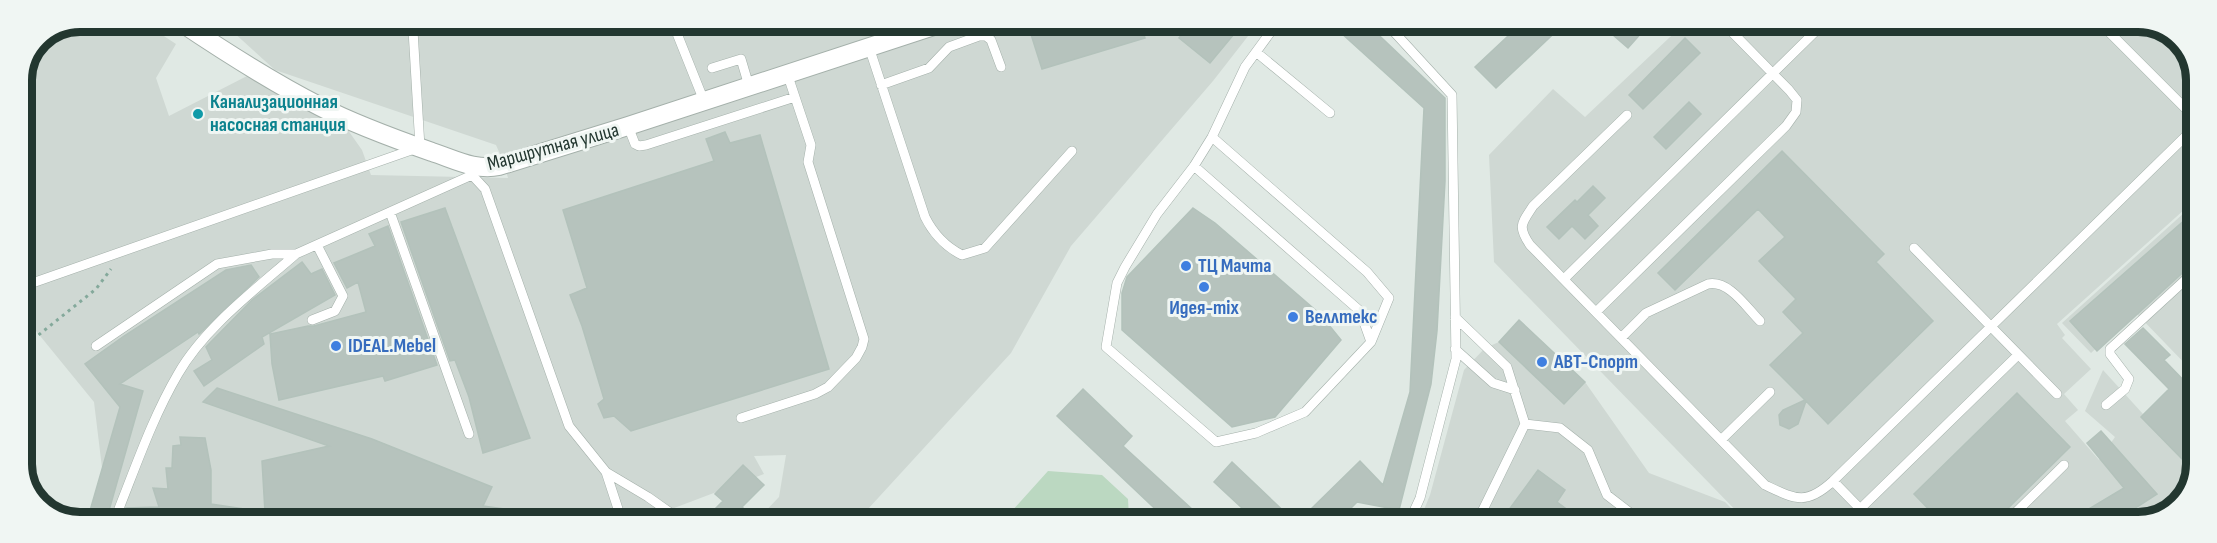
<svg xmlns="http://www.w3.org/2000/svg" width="2217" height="543" font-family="'Sofia Sans Condensed',sans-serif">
<rect width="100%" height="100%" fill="#e0e9e4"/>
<path fill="#cfd8d3" d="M80 21H141L176 44 156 78 169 116 247 76 304 108 345 126 362 150 371 175 508 178 503 161 496 145 275 70 221 21 1259 22 1213 81 1071 246 1011 353 857 521H756L779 497 786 455 754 456 764 474 653 516 659 521H87L103 476 94 402 32 326 21 331V79L38 38Z
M1686 22H2149L2181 41 2196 72 2195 200 2057 324 2065 335 2062 338 2091 369 2064 394 2078 410 2065 421 2099 460 2115 437 2085 411 2103 370 2143 414 2183 377 2195 389V475L2173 510 2138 522H2059L2060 519 2056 522H1747L1494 262 1489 155 1553 89 1585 117Z
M2195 203V374L2135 312 2091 353 2062 323Z
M1519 320 1585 382 1649 473 1725 502 1745 522H1419L1430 495 1464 370 1485 348 1499 342Z
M1084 513 1102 521H1042L1056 515Z"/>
<path fill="#bbd8c1" d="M1048 471 1102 475 1128 499 1129 517 1125 521H1109L1086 510 1056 513 1036 521H1003Z"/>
<path fill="#b6c3bd" stroke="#b3c2bb" stroke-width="1.5" d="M1051 22H1140L1145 38 1042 69 1029 28Z
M1192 22H1244L1210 63 1179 38Z
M1329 22H1365L1445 98V181L1437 331 1431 384 1399 510 1357 502 1337 522H1321L1310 510 1360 461 1383 485 1410 392 1424 108Z
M1523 22H1566L1496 88 1475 67Z
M1598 22H1651L1628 48Z
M1685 38 1700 53 1643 109 1629 95Z
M1689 102 1701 114 1666 149 1654 137Z
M725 132 730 143 760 135 829 369 631 431 614 416 604 418 598 404 604 399 582 326 570 295 587 288 563 210 714 161 706 139Z
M1782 151 1884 254 1876 262 1933 321 1828 424 1806 401 1798 424 1789 429 1780 425 1779 415 1783 410 1805 400 1770 365 1803 333 1783 312 1796 299 1759 261 1785 237 1758 209 1675 290 1658 273Z
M1593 186 1605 198 1588 215 1598 226 1585 239 1572 226 1559 239 1547 227 1575 200 1577 202Z
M445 208 530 438 483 453 469 397 455 360 450 361 401 222Z
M1193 208 1215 223 1320 314 1341 340 1275 417 1232 427 1122 330V293L1127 277Z
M2195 211V264L2190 266 2097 351 2070 321Z
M388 226 437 365 385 381 383 376 279 400 272 364 270 334 308 326H314L366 312 358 282 347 288 334 263 375 246 369 234Z
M302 262 311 274 322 269 335 295 262 337 264 344 204 386 194 371 212 360 206 347 252 300Z
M251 265 259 277 199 334 198 332 120 384 143 391 106 521H87L120 407 85 364 124 336 226 270Z
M1519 320 1585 382 1564 404 1499 342Z
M2143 328 2170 355 2164 360 2195 392V449L2183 460 2141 417 2169 389 2125 344Z
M217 388 372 439 492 487 483 506 527 512 526 521H340L323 515 322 521H121L126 508 159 507 153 488 168 489 166 468H172L173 446 181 445 180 437 205 438 211 470V504L265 512 262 461 329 446 203 402Z
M1083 389 1132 436 1123 446 1205 521H1168L1057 416Z
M2017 393 2070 447 1994 522H1941L1914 494Z
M2101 431 2157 494 2114 522H2067L2124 488 2087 443Z
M1232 462 1295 522 1256 521 1214 482Z
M743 465 764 485 742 507 757 521H703L723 501 715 494Z
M1538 470 1565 490 1557 502 1584 522H1500Z"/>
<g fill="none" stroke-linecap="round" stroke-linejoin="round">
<g stroke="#a4b0aa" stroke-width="10">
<path id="service" d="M672 21 704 101
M1385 22 1452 95 1456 359 1420 498 1409 522
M2099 22 2195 118
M869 47 925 217C933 233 946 247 962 255L985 248 1072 151
M1256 52 1330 113
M712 68 741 59 749 86
M881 85 929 68 949 47 979 36H986L991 40 1001 67
M1627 115 1533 206C1522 223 1517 226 1530 245L1765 485C1795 499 1806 506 1833 481L2195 127
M628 126 635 144 639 146 646 145 795 97
M1212 137 1367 272 1389 298 1371 342
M1194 166 1360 311 1371 342 1305 412 1256 433 1216 442 1106 347 1117 283 1125 267 1157 214 1194 166 1212 137 1245 67 1278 22
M390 212 469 434
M1914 248 2057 394
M1564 279 1825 22
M21 287 420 147 413 30 416 21
M1596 312 1786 126 1796 112 1797 100 1789 90 1731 31 1725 22
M1455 317 1507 367 1525 424 1560 428 1588 450 1607 495 1642 522
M312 320 335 311 343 296 317 245
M1621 338 1646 313 1708 284C1729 280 1746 307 1760 321
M96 346 217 264 272 254H296L472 175 485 189 569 426 606 472 648 497 682 521
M1455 349 1493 383 1515 390
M2106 405 2125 389 2129 379 2110 354V349L2195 271
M741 418 815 394 828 387 856 358 862 347 864 339 808 162 811 145 787 73
M1721 440 1770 392
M606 472 622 521
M1833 481 1873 522
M1860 509 2018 355
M114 521C134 472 151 420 178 374 204 328 256 289 296 254
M1477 522 1525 424
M2006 522 2064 465"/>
</g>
<g stroke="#a4b0aa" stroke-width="20">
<path id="minor" d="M179 21C225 52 272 82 321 107 356 125 395 139 432 152 454 159 475 171 499 166L628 126 946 22"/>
</g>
<path stroke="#84a99b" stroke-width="3" stroke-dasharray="3 4.5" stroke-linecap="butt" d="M21 349 96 289 111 269"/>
<use href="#service" stroke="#fff" stroke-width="9"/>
<use href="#minor" stroke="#fff" stroke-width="18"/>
</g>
<circle fill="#0f9aa8" stroke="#f0f6f3" stroke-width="2" cx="198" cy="114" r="6"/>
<g fill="#3f7fe0" stroke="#f0f6f3" stroke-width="2">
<circle cx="1186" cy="266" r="6"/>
<circle cx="1204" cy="287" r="6"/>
<circle cx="1293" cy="317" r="6"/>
<circle cx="336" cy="346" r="6"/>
<circle cx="1542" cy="362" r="6"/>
</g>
<g text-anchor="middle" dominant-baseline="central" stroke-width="6" stroke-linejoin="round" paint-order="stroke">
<g font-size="20" font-weight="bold" fill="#0d838f" stroke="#f0f6f3" text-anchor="start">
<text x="210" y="102">Канализационная<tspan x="210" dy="23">насосная станция</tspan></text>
</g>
<g font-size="20" fill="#233730" stroke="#f0f6f3">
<text transform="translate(553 147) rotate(-15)">Маршрутная улица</text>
</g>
<g font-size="20" font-weight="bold" fill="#366cbe" stroke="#f0f6f3" text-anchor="start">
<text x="1198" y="266">ТЦ Мачта</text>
<text x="1204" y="308" text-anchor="middle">Идея-mix</text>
<text x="1305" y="317">Веллтекс</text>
<text x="348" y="346">IDEAL.Mebel</text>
<text x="1554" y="362">АВТ-Спорт</text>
</g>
</g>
<path d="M0 0H2217V543H0ZM80 32H2138A48 48 0 0 1 2186 80V464A48 48 0 0 1 2138 512H80A48 48 0 0 1 32 464V80A48 48 0 0 1 80 32Z" fill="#f0f6f3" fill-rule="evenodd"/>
<path fill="none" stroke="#233730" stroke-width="8" d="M80 32H2138A48 48 0 0 1 2186 80V464A48 48 0 0 1 2138 512H80A48 48 0 0 1 32 464V80A48 48 0 0 1 80 32Z"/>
</svg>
